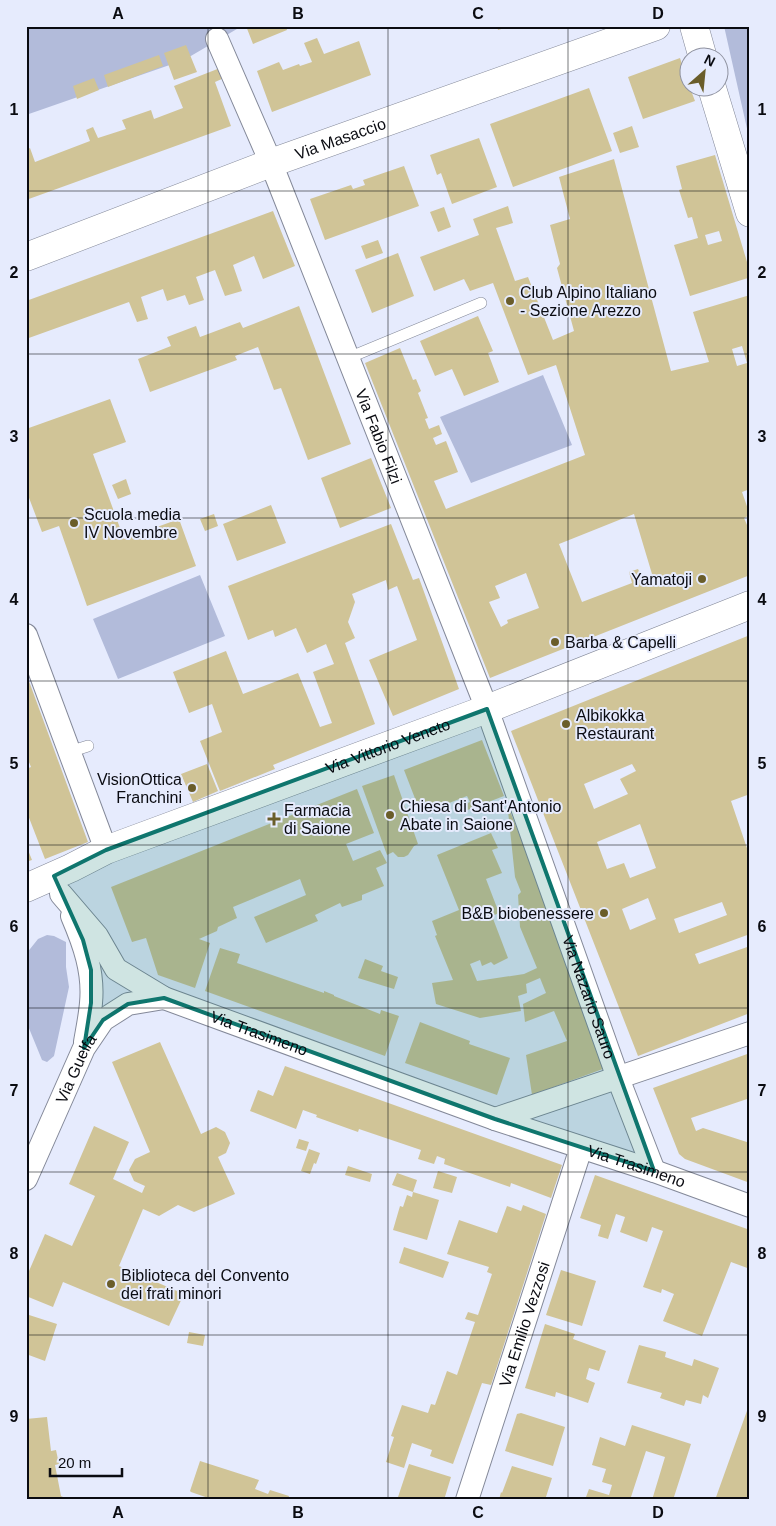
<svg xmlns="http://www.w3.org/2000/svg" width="776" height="1526" font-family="Helvetica,sans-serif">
<rect width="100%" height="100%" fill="#e6ebfd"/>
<path fill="#b2bbda" d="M26 26H242L184 60 26 115Z
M724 26H750V142Z
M543 375 572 445 471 483 440 417Z
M200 575 225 636 118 679 93 619Z
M47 935 54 936 66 942V967L69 987 54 1056 47 1062 42 1060 26 1021V954L38 939Z"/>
<path fill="#d0c497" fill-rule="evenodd" d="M246 26H286L287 30 253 44Z
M497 26H508V27L498 30Z
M317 38 324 54 359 41 371 75 272 112 257 71 279 62 283 70 299 64 300 66 312 62 304 43Z
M186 45 197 72 174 80 164 53Z
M159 55 163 66 108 87 104 75Z
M680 58 688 83V88H690L695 101 643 119 628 77Z
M220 68 224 78 215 82 231 126 26 200V150L30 148 35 162 90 141 86 130 93 127 98 138 126 129 122 120 151 110 154 119 183 108 174 86Z
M94 78 99 90 77 99 73 86Z
M589 88 612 151 513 187 490 124Z
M632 126 639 147 620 153 613 133Z
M479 138 497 187 452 204 441 173 437 175 430 155Z
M715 155 750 272V276L748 278 690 296 674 245 698 238 692 217 688 218 679 190 682 189 676 166ZM719 231 722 241 708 245 705 235Z
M614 159 671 371 709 362 693 312 750 295V489L742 492 750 515 744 518 750 532V575L490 678 365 363 400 348 413 380 416 379 421 391 418 393 428 418 425 419 429 429 439 425 442 434 433 438 436 445 446 441 458 472 434 481 446 509 585 455 556 365 528 375 493 283 470 291 464 279 434 291 420 257 479 235 473 219 508 206 513 223 496 228 515 281 528 277 553 340 574 331 557 268 560 264 550 225 570 219 559 177ZM742 346 747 363 737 366 732 349ZM634 514 652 574 642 578 638 569 629 572 632 583 582 602 559 544ZM526 573 539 608 507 620 508 623 501 627 489 602 500 598 495 586Z
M404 166 419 206 325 240 310 199 351 185 353 189 365 185 363 180Z
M444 207 451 227 438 232 430 212Z
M273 211 295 266 263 279 254 256 233 265 242 291 225 296 215 270 196 277 204 300 189 305 185 295 167 301 163 289 141 297 148 319 137 322 129 302 26 339V301Z
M378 240 383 253 366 259 361 246Z
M398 253 414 296 372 313 355 270Z
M299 306 351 444 308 460 281 388 274 390 258 347 235 356 237 360 150 392 138 359 171 346 167 337 196 326 200 337 240 322 243 328Z
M478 316 493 351 488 353 499 382 464 396 452 369 435 376 420 341Z
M110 399 126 442 93 454 124 539 179 519 196 566 87 606 59 526 42 532 26 490V429Z
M371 458 391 508 340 528 321 478Z
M126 479 131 494 118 499 112 485Z
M271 505 286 543 237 561 223 524Z
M214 514 218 526 205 531 200 519Z
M391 524 413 580 419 578 459 689 393 716 369 660 417 640 397 586 388 590 386 580 352 594 355 602 348 622 355 638 345 643 375 724 273 765 275 769 220 791 200 741 222 732 212 704 189 713 173 672 226 651 243 694 298 673 320 727 332 723 313 672 334 664 326 644 307 653 296 628 275 637 273 630 248 640 228 586Z
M750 635V794L731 801 750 857V934L695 954 699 964 750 946V1013L638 1056 511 731ZM632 764 636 771 620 779 628 794 594 809 584 784ZM640 824 656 868 630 878 624 863 607 869 597 842ZM648 898 656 919 630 930 622 909ZM722 902 727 915 679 933 674 919Z
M26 673 88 842 45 859 26 810V769L31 767 26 755Z
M482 740 504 796 457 814 455 808 470 802 467 796 421 814 404 770Z
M207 764 218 791 193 802 181 774Z
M394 775 418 844 414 846 408 855 404 857H398L393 852 387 855 362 786Z
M357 789 374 833 346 844 353 861 380 850 387 863 376 868 384 886 362 895V900L342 907 340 903 315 915 318 921 266 943 254 917 306 895 300 879 233 907 237 918 218 927 217 931 199 939 210 943 195 988 158 975 146 938 132 942 111 887Z
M508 811H510L611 1066 532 1095 526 1055 567 1041 554 1011 525 1022 523 1004 546 993 540 978 526 984 527 993 518 996 521 1011 480 1018 436 1004 432 983 453 980 435 936 437 935 432 921 459 910 437 855 491 833 498 848 492 850 502 873 486 879 499 913 492 916 508 958 494 965 491 962 482 966 480 960 470 964 477 981 524 974 537 968 520 927 518 895 521 892 515 877Z
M26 845 32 860 26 862Z
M220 948 240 954 237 963 324 993V991L334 995V996L380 1014 381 1010 399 1016 385 1056 205 991Z
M365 959 383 966 381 971 398 977 394 989 358 978Z
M420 1022 470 1041 469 1044 510 1058 497 1095 405 1063Z
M160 1042 201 1134 216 1127 225 1132 230 1143 226 1153 218 1157 235 1194 194 1212 178 1205 159 1216 143 1209 119 1266 184 1294 169 1326 63 1282 53 1307 26 1296V1278L45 1234 72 1246 95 1196 69 1184 94 1126 129 1142 113 1179 142 1193 145 1186 134 1181 129 1170 135 1159 150 1152 112 1062Z
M750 1053V1098L691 1118 696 1131 703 1128 750 1143V1183L685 1159 679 1154 653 1088Z
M285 1066 562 1165 551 1198 511 1183 510 1187 444 1164 445 1159 437 1156 434 1164 418 1159 421 1150 359 1129 358 1132 316 1117 317 1115 303 1110 296 1129 250 1111 258 1090 273 1096Z
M299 1139 309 1142 306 1151 296 1148Z
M309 1149 320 1153 316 1164 314 1163 310 1174 301 1171Z
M348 1166 372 1174 370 1182 345 1175Z
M438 1171 457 1177 452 1193 433 1188Z
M397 1173 417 1180 413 1192 392 1185Z
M595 1175 750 1230V1269L731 1262 702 1336 663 1321 674 1294 662 1289 661 1293 643 1287 663 1231 652 1227 647 1242 620 1232 625 1217 616 1214 608 1239 598 1236 601 1225 580 1218Z
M413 1192 439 1200 427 1240 393 1230 400 1206 403 1207 407 1195 412 1197Z
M523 1205 546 1214 491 1385 482 1383 453 1464 430 1456 432 1450 412 1443 404 1468 386 1462 394 1437 391 1436 402 1405 428 1413 431 1404 435 1405 447 1371 457 1375 475 1322 465 1319 468 1312 478 1315 492 1274 487 1272 489 1267 447 1254 459 1220 497 1233 507 1206 521 1211Z
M404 1247 449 1262 443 1278 399 1263Z
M561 1270 596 1281 582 1326 546 1315Z
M26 1314 57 1324 45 1361 26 1354Z
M545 1324 575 1334 573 1339 606 1351 599 1371 589 1368 586 1379 595 1383 588 1403 556 1392 555 1397 525 1388Z
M189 1332 205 1335 203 1346 187 1343Z
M639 1345 666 1352 665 1357 692 1366 694 1359 719 1368 708 1398 703 1395 701 1404 686 1400 684 1406 660 1398 662 1393 627 1383Z
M748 1408H750V1500H715Z
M521 1413 565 1427 553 1466 505 1451 517 1414Z
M47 1417 51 1451 56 1450 59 1464 55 1465 61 1496 69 1500H26V1419Z
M632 1425 691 1444 673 1500H652L665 1457 646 1451 630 1500H594L586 1497 589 1489 609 1495 612 1485 602 1482 606 1469 592 1465 600 1437 625 1446Z
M200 1461 259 1480 255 1489 268 1494 270 1490 289 1496 288 1500H214L191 1492 190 1491Z
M409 1464 451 1477 444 1500H397Z
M512 1466 552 1478 545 1500H499L501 1492 502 1493Z"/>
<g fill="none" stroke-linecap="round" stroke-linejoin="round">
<g stroke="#848999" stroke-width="12">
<path id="lane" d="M348 358 481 303
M69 752 88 746"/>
</g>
<g stroke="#848999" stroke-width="24">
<g id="street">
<path id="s1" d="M217 39 271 163 487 709 618 1078 654 1171"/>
<path d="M26 635 106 850"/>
<path id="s2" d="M61 894 97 936 116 969 164 998 495 1119 654 1171 750 1206"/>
<path d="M72 916C84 944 94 972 91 1003 90 1016 87 1030 85 1042"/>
<path d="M495 1119 750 1033"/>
<path id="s3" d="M26 1179 84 1048 103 1020 128 1004 164 998"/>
<path id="s4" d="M467 1500 581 1148"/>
</g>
</g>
<g stroke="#848999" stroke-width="29">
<g id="secondary">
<path d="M694 26 703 58"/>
<path d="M712 88 750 213"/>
<path id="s5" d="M26 257 271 163 656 26"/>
<path id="s6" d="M26 888 71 868 106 850 487 709 750 605"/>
</g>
</g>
<use href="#lane" stroke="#fff" stroke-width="11"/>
<use href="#street" stroke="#fff" stroke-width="22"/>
<use href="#secondary" stroke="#fff" stroke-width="28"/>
</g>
<path fill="#0f766e" fill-opacity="0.2" stroke="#0f766e" stroke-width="4" stroke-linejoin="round" d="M487 709 654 1171 495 1119 164 998 128 1004 103 1020 84 1048 91 1003V970L83 940 54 876 106 850Z"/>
<path fill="none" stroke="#0a0b11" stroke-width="1" stroke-opacity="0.55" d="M208 26V1500M388 26V1500M568 26V1500M26 191H750M26 354H750M26 518H750M26 681H750M26 845H750M26 1008H750M26 1172H750M26 1335H750"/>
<g fill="#6a5d2a" stroke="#e6ebfd" stroke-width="2">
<circle cx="510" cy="301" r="5"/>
<circle cx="74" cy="523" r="5"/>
<circle cx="702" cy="579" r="5"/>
<circle cx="555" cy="642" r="5"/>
<circle cx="566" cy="724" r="5"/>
<circle cx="192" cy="788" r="5"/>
<circle cx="390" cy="815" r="5"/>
<path d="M271.5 811.5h5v5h5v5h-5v5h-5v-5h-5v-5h5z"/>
<circle cx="604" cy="913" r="5"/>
<circle cx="111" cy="1284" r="5"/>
</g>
<g text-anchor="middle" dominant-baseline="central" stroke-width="4" stroke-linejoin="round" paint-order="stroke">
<g font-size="16" fill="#0a0b11" stroke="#e6ebfd">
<text stroke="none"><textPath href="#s5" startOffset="336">Via Masaccio</textPath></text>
<text stroke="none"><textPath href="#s1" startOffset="429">Via Fabio Filzi</textPath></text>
<text stroke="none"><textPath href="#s6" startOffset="389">Via Vittorio Veneto</textPath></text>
<text stroke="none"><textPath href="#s1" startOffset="1028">Via Nazario Sauro</textPath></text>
<text stroke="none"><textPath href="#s2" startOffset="251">Via Trasimeno</textPath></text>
<text stroke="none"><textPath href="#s3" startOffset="121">Via Guelfa</textPath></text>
<text stroke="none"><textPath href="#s2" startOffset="651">Via Trasimeno</textPath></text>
<text stroke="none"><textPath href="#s4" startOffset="185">Via Emilio Vezzosi</textPath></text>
</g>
<g font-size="16" fill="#0a0b11" stroke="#e6ebfd" text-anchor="start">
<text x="520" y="292">Club Alpino Italiano<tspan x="520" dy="18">- Sezione Arezzo</tspan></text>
<text x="84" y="514">Scuola media<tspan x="84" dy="18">IV Novembre</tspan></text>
<text x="692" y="579" text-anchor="end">Yamatoji</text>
<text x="565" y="642">Barba &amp; Capelli</text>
<text x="576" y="715">Albikokka<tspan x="576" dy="18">Restaurant</tspan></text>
<text x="182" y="779" text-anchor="end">VisionOttica<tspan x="182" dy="18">Franchini</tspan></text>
<text x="400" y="806">Chiesa di Sant'Antonio<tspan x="400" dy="18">Abate in Saione</tspan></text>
<text x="284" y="810">Farmacia<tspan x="284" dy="18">di Saione</tspan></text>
<text x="594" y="913" text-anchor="end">B&amp;B biobenessere</text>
<text x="121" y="1275">Biblioteca del Convento<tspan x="121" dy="18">dei frati minori</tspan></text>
</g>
</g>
<rect width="776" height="1526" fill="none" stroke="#e6ebfd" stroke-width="55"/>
<g transform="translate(704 72) rotate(27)"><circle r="24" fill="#e6ebfd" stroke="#8e919f"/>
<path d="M0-4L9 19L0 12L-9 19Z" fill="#6a5d2a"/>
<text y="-8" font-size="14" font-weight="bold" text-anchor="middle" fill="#0a0b11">N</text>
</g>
<path d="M50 1468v8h72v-8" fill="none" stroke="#0a0b11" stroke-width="2.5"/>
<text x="58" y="1468" font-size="15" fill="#0a0b11" stroke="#e6ebfd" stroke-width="4" paint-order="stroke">20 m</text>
<rect x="28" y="28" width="720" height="1470" fill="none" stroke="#0a0b11" stroke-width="2"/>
<g font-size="16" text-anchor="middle" font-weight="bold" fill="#0a0b11">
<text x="118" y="19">A</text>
<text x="298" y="19">B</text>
<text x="478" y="19">C</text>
<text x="658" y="19">D</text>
<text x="14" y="115">1</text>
<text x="762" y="115">1</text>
<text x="14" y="278">2</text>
<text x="762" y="278">2</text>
<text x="14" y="442">3</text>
<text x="762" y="442">3</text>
<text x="14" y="605">4</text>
<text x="762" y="605">4</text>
<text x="14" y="769">5</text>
<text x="762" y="769">5</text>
<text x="14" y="932">6</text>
<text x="762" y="932">6</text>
<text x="14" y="1096">7</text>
<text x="762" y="1096">7</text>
<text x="14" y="1259">8</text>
<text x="762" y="1259">8</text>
<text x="14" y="1422">9</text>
<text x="762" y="1422">9</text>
<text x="118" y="1518">A</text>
<text x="298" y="1518">B</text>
<text x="478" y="1518">C</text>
<text x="658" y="1518">D</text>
</g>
</svg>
